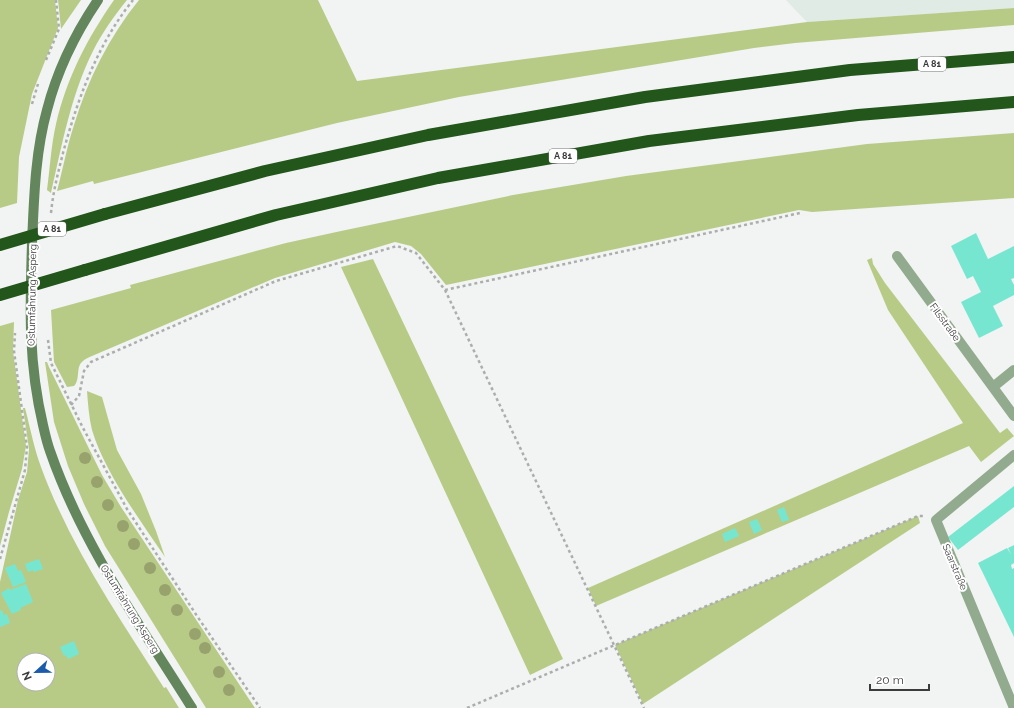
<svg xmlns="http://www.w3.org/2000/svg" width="1014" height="708" font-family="Raleway,sans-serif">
<rect width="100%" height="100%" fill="#f1f4f2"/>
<path fill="#e0ebe5" d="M786 0H1014V8L807 22Z"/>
<path fill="#b7cb87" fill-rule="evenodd" d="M0 0H55L58 28 32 94 19 157 17 203 0 208Z
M58 0H81L61 29Z
M114 0H127C114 16 102 33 93 51 71 95 62 145 51 193L47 190C50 168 51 146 56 124 67 77 87 39 114 0Z
M139 0H318L357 81 807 22 1014 8V25L795 43 754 48 459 97 337 123 94 184 93 181 57 191C63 169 67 146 74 125 88 79 109 37 139 0Z
M1014 133V198L812 212 799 210 446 285 421 254 411 246 395 242 275 278 92 356C89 357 85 359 83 361 75 367 81 379 74 386L67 387 54 362 51 310 131 288 130 285 286 243 341 231 513 195 626 176 867 144Z
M872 258 873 264 885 283 1000 433 1007 428 1014 436 981 462 969 446 596 606 588 588 963 423 888 310 867 260Z
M373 259 563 659 530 675 341 267Z
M14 322 13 351 26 446 22 469 9 512 0 546V326Z
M45 362H47L49 367 102 475 121 507 255 708H206L105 546 84 504 68 466 54 422Z
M87 391 102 397 117 450 141 494 156 531 165 557C140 520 105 473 92 430 89 418 88 404 87 391Z
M23 408H25C30 427 34 448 41 467 70 546 119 617 164 688L166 687 179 708H0V582L18 500 27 472 29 449ZM24 660H48V684H24Z
M918 516 920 523 643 704 615 645Z"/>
<path fill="#77e6d1" d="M976 233 988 259 1014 246V278L1011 279 1014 285V295L993 306 1003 326 979 338 961 302 981 292 973 276 967 279 951 246Z
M1014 486V507L958 550 948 537Z
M784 507 789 520 782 522 777 510Z
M757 519 762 530 754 534 749 522Z
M735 528 739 536 725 542 722 534Z
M1014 545V563L1011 565 1012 569 1014 568V637L978 563 1007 548 1011 554 1008 548Z
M39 559 43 569 34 572 33 570 28 572 25 564Z
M15 564 18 571 21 570 26 582 13 587 5 568Z
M26 584 33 602 20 608 21 610 12 614 1 593 9 588 10 590Z
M2 610 4 615 7 614 10 623 0 627V611Z
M74 641 79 654 68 659 66 655 64 656 60 647Z"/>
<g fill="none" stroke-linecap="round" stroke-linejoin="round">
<path stroke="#abaeac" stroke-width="2.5" stroke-dasharray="3 3" stroke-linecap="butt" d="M46 60 59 29 56 0
M32 104 38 84
M51 213C53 192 58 173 63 153 78 98 97 45 133 0
M445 290 800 213
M48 340 51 363 83 428 127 509 197 616 260 708
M71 405 79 396 84 371 91 362 276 281 397 246 416 253 445 290 644 708
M0 559 25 470 27 447 14 351 15 333
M467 708 918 516H923"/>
<path stroke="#92aa8e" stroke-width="10" d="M897 256 1014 416
M993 387 1014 370
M1014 455 936 520 1014 708"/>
<path stroke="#63865d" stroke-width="10" d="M98 0C75 34 57 71 47 110 35 153 34 199 32 243 30 307 28 362 43 425 45 434 47 443 50 451 82 544 140 625 192 708"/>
<path stroke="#22561a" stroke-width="12" d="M105 214 265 171 428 135 645 97 850 70 1014 57
M85 270 276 215 438 178 649 141 858 115 1014 102"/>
<path stroke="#22561a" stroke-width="12" d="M0 245 105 214
M0 295 85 270"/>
</g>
<g fill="#97a26d">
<circle cx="85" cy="458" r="6"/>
<circle cx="97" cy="482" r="6"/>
<circle cx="108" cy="505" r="6"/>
<circle cx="123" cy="526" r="6"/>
<circle cx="134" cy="544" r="6"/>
<circle cx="150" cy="568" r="6"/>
<circle cx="165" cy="590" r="6"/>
<circle cx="177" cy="610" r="6"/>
<circle cx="195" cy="634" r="6"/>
<circle cx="205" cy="648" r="6"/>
<circle cx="219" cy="672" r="6"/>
<circle cx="229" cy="690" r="6"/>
</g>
<g text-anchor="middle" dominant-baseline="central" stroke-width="4" stroke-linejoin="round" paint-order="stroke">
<g fill="#fff" stroke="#757675" stroke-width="1">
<rect x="918" y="57" width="28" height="14" rx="3"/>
<rect x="549" y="149" width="28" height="14" rx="3"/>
<rect x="38" y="222" width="28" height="14" rx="3"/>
</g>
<g font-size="9" font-weight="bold" fill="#3a3b3a">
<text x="932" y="64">A 81</text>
<text x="563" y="156">A 81</text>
<text x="52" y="229">A 81</text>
</g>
<g font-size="10" fill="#3a3b3a" stroke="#fff">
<text transform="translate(32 295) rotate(-89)">Ostumfahrung Asperg</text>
<text transform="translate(945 322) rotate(54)">Filsstraße</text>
<text transform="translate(955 567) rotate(67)">Saarstraße</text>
<text transform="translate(130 609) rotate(58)">Ostumfahrung Asperg</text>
</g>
</g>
<g transform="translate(36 672) rotate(248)"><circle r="19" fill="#ffffff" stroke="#b0b1b0"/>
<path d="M0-3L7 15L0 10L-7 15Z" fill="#1c5aab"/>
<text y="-6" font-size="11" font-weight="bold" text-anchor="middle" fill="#3a3b3a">N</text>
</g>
<path d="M870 684v6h59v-6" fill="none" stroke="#3a3b3a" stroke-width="2"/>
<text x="876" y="684" font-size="12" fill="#3a3b3a" stroke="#ffffff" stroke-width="3" paint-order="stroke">20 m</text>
</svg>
